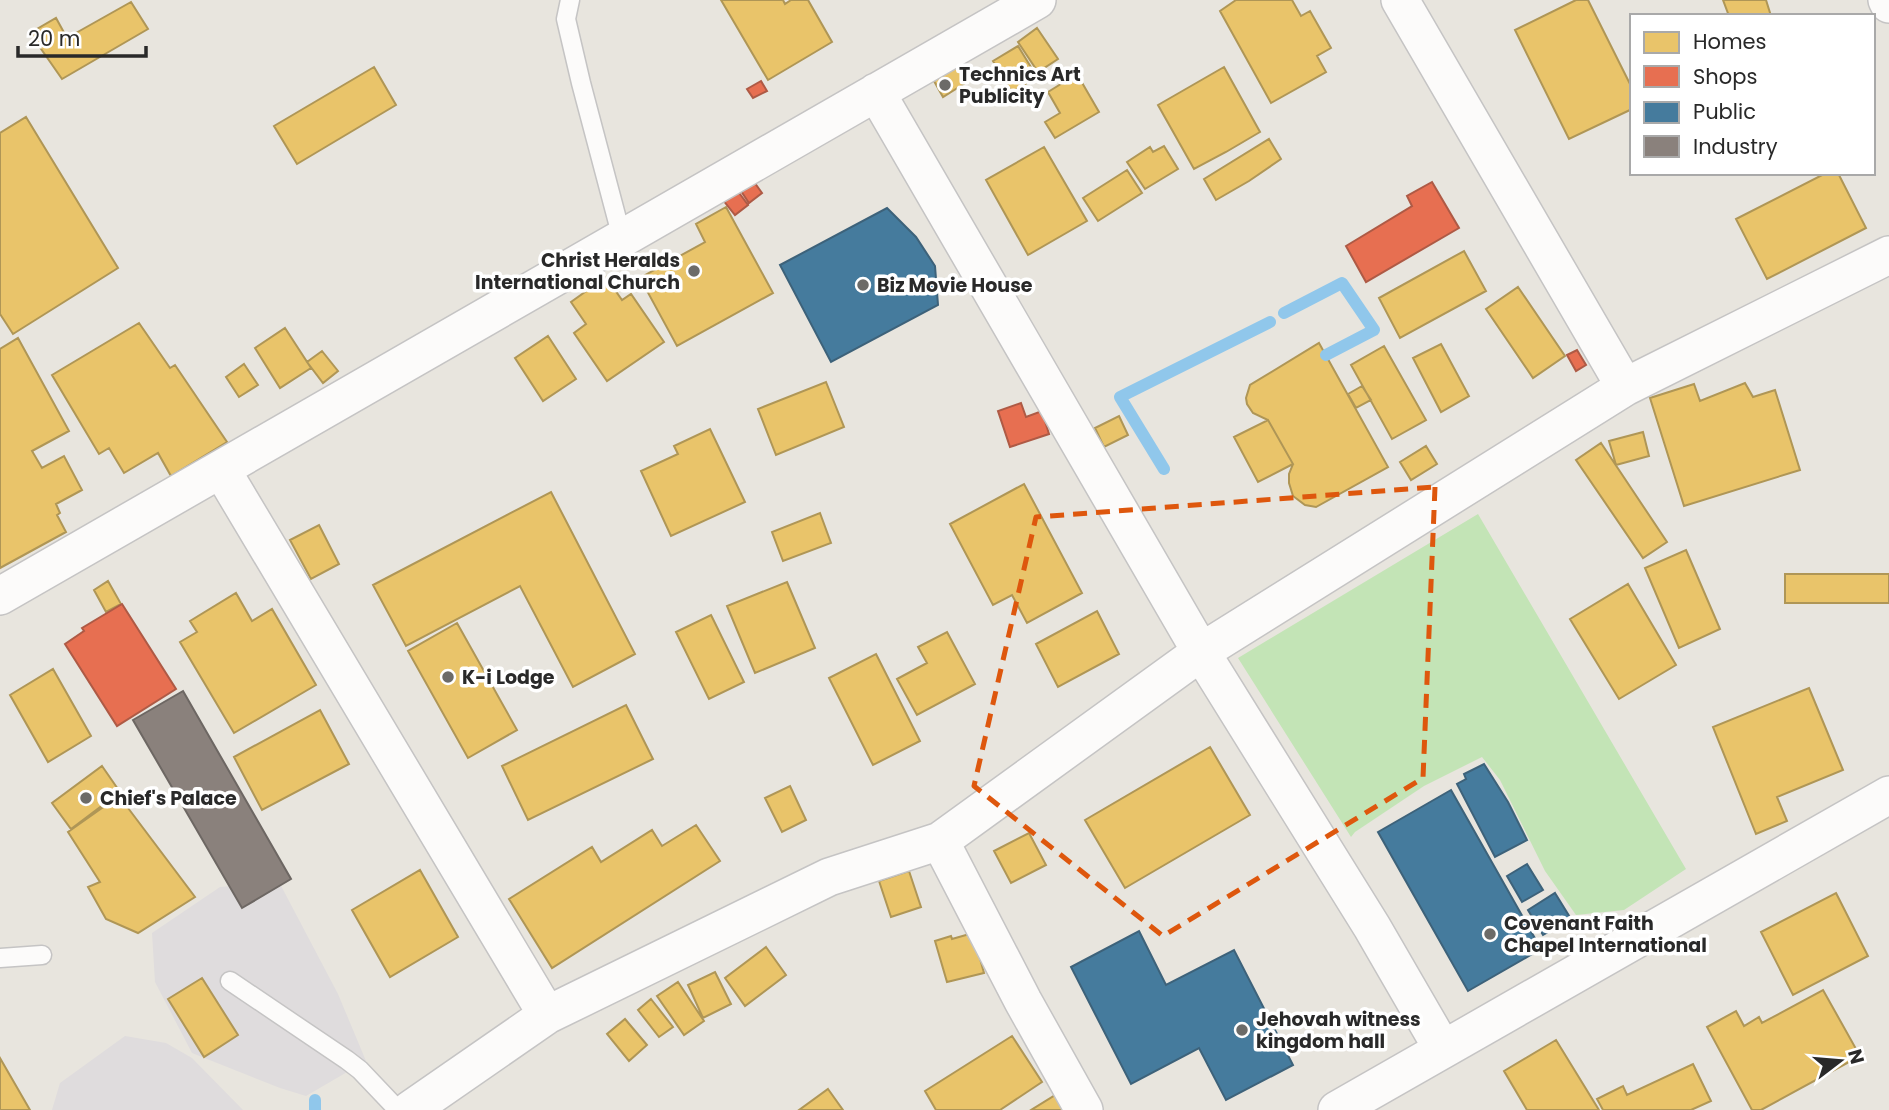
<svg xmlns="http://www.w3.org/2000/svg" width="1889" height="1110" font-family="Poppins,sans-serif">
<rect width="100%" height="100%" fill="#e8e5de"/>
<path fill="#dfdcdd" d="M279 882 338 994 366 1061 306 1096 280 1088 192 1053 155 982 152 933 220 887Z
M125 1036 166 1043 192 1058 243 1110H52L60 1083Z"/>
<path fill="#c3e4b6" d="M1478 514 1686 869 1624 910 1576 915 1545 871 1500 780 1482 757 1424 786 1355 832 1351 837 1238 658Z"/>
<path fill="#e9c46a" stroke="#af9656" stroke-width="2" d="M721 0H783L785 4 791 0H808L832 42 768 80Z
M1236 0H1292L1301 16 1310 11 1331 48 1317 56 1326 72 1271 103 1220 11Z
M1576 0H1588L1632 88V109L1569 139 1515 30Z
M1723 0H1766L1771 16H1729Z
M131 2 148 29 62 79 30 33 56 18 67 38Z
M1037 28 1058 59 1038 72 1018 42Z
M1018 46 1037 77 1012 92 993 61Z
M955 60 967 82 943 97 930 74Z
M374 67 396 105 297 164 274 126Z
M1224 67 1260 132 1226 152 1194 169 1158 105Z
M1077 74 1099 112 1055 138 1045 122 1060 113 1048 92Z
M26 117 118 268 13 334 0 314V133Z
M1269 139 1281 159 1249 181 1216 200 1204 179Z
M1164 146 1178 169 1145 189 1127 162 1150 147 1153 152Z
M1044 147 1087 221 1028 255 986 180Z
M1127 170 1142 193 1098 221 1083 198Z
M1826 173H1838L1866 228 1767 279 1736 219Z
M726 207 773 293 677 346 640 278 705 242 696 224Z
M1464 251 1486 291 1400 338 1379 298Z
M606 277 622 300 631 294 664 342 607 381 574 333 586 324 571 302Z
M1518 287 1565 356 1533 378 1486 309Z
M139 323 170 368 175 365 227 442 171 476 158 453 124 473 109 448 99 454 52 375Z
M285 328 311 368 280 388 255 348Z
M548 336 576 379 543 401 515 358Z
M18 338 69 431 32 451 42 468 64 456 82 490 56 504 60 513 57 515 66 532 0 568V349Z
M1319 343 1388 467 1316 507 1305 505 1293 496 1289 483V474L1293 464 1268 420 1253 413 1247 404 1246 398 1250 385Z
M1441 344 1469 396 1441 412 1413 358Z
M1384 346 1426 420 1392 439 1351 365Z
M322 351 338 371 323 383 307 362Z
M244 364 258 385 239 397 226 377Z
M826 382 844 427 776 455 758 409Z
M1745 383 1753 397 1775 390 1800 470 1684 506 1650 398 1694 384 1700 401Z
M1362 386 1371 400 1356 408 1348 394Z
M1119 416 1128 435 1104 447 1095 428Z
M1268 420 1293 464 1258 482 1234 437Z
M710 429 745 502 671 536 641 471 678 454 674 446Z
M1643 432 1649 456 1616 465 1609 441Z
M1601 443 1667 542 1643 558 1576 460Z
M1426 446 1437 464 1411 480 1400 462Z
M1024 484 1082 593 1027 623 1012 595 993 605 950 524Z
M551 492 635 654 573 687 520 586 406 646 373 585Z
M820 513 831 543 783 561 772 532Z
M319 525 339 564 311 579 290 540Z
M1686 550 1720 629 1679 648 1645 568Z
M1785 574H1889V603H1785Z
M108 581 121 604 106 612 94 590Z
M787 582 815 648 755 673 727 606Z
M1628 584 1676 665 1619 699 1570 619Z
M236 593 252 621 272 609 316 685 234 733 180 642 197 632 190 621Z
M1097 611 1119 654 1058 687 1036 644Z
M711 615 744 682 709 699 676 632Z
M457 623 517 730 468 758 408 651Z
M947 632 975 684 917 715 897 679 927 663 918 647Z
M876 654 920 741 873 765 829 678Z
M53 669 91 736 48 762 10 695Z
M1809 688 1843 770 1777 797 1787 821 1756 834 1713 727Z
M626 705 653 759 528 820 502 766Z
M320 710 349 764 262 810 234 757Z
M1210 747 1250 815 1125 888 1085 820Z
M102 766 120 792 71 829 52 803Z
M790 786 806 820 782 832 765 798Z
M119 796 195 897 138 933 106 919 88 887 100 882 68 832Z
M696 825 720 861 552 968 509 899 592 847 601 862 652 830 662 846Z
M1029 833 1046 865 1011 883 994 851Z
M420 870 458 937 390 977 352 910Z
M909 871 921 907 891 917 879 881Z
M1836 893 1868 956 1793 995 1761 932Z
M973 933 984 973 947 982 935 941 951 936 952 939Z
M766 947 786 975 745 1006 725 978Z
M715 972 731 1004 703 1018 688 985Z
M202 978 238 1035 204 1057 168 999Z
M678 982 704 1021 684 1035 657 996Z
M1823 990 1860 1056 1761 1110H1752L1707 1027 1736 1011 1744 1026 1759 1017 1762 1023Z
M651 999 673 1027 659 1037 638 1010Z
M625 1019 647 1045 629 1061 607 1034Z
M1012 1036 1042 1082 1000 1110H936L925 1091Z
M1556 1040 1599 1110H1527L1504 1071Z
M0 1058 30 1110H0Z
M1693 1064 1711 1101 1691 1110H1603L1597 1099 1623 1086 1627 1095Z
M828 1089 843 1110H799Z
M1057 1094 1066 1110H1031Z"/>
<path fill="#e76f51" stroke="#ae5a45" stroke-width="2" d="M761 81 767 91 753 98 747 89Z
M752 179 762 193 749 203 739 188Z
M1432 182 1459 228 1366 282 1346 246 1412 206 1407 196Z
M737 190 748 205 735 215 723 200Z
M1577 350 1586 365 1576 371 1567 355Z
M1021 403 1026 417 1042 411 1049 434 1010 447 998 411Z
M122 604 176 689 117 726 65 644 84 631 82 628Z"/>
<path fill="#457b9d" stroke="#3d627a" stroke-width="2" d="M887 208 916 237 935 266 938 305 831 362 780 265Z
M1484 764 1508 802 1527 840 1495 857 1457 784 1466 779 1464 774Z
M1451 790 1541 949 1468 991 1378 832Z
M1527 864 1543 890 1522 902 1507 876Z
M1555 893 1571 919 1543 935 1528 910Z
M1139 931 1166 985 1234 950 1293 1065 1226 1100 1199 1048 1131 1084 1071 967Z"/>
<path fill="#8a817c" stroke="#6d6763" stroke-width="2" d="M183 691 291 879 242 908 133 720Z"/>
<g fill="none" stroke-linecap="round" stroke-linejoin="round">
<path stroke="#90c7eb" stroke-width="12" d="M1284 313 1342 283 1374 330 1326 355
M1164 469 1120 397 1270 322
M315 1110V1100"/>
<g stroke="#c5c4c4" stroke-width="21">
<path id="service" d="M570 0 566 19 581 83 622 238
M0 958 42 955
M230 981 347 1060 360 1070 398 1110"/>
</g>
<g stroke="#c5c4c4" stroke-width="40">
<path id="minor" d="M1400 0 1625 387
M1887 0 1889 4
M876 92 1201 652 1372 927 1438 1041 1449 1045
M221 469 547 1015
M0 596 1037 0
M940 841 1023 1001 1084 1110
M410 1110 547 1015 829 877 940 841 1201 652 1625 387 1889 255
M1337 1110 1889 795"/>
</g>
<use href="#service" stroke="#fcfbfa" stroke-width="18"/>
<use href="#minor" stroke="#fcfbfa" stroke-width="37"/>
</g>
<path fill="none" stroke="#de570d" stroke-width="5" stroke-dasharray="14 9" stroke-linejoin="round" d="M1435 487 1423 778 1163 936 974 786 1036 517Z"/>
<g fill="#6c6b68" stroke="#fff" stroke-width="2.5">
<circle cx="945" cy="85" r="7"/>
<circle cx="694" cy="271" r="7"/>
<circle cx="863" cy="285" r="7"/>
<circle cx="448" cy="677" r="7"/>
<circle cx="86" cy="798" r="7"/>
<circle cx="1490" cy="934" r="7"/>
<circle cx="1242" cy="1030" r="7"/>
</g>
<g text-anchor="middle" dominant-baseline="central" stroke-width="7" stroke-linejoin="round" paint-order="stroke">
<g font-size="19" font-weight="bold" fill="#292929" stroke="#fff" text-anchor="start">
<text x="959" y="74">Technics Art<tspan x="959" dy="22">Publicity</tspan></text>
<text x="680" y="260" text-anchor="end">Christ Heralds<tspan x="680" dy="22">International Church</tspan></text>
<text x="877" y="285">Biz Movie House</text>
<text x="462" y="677">K-i Lodge</text>
<text x="100" y="798">Chief's Palace</text>
<text x="1504" y="923">Covenant Faith<tspan x="1504" dy="22">Chapel International</tspan></text>
<text x="1256" y="1019">Jehovah witness<tspan x="1256" dy="22">kingdom hall</tspan></text>
</g>
</g>
<rect x="1630" y="14" width="245" height="161" fill="#ffffff" stroke="#a9a9a9" stroke-width="2"/>
<rect x="1644" y="32" width="35" height="21" fill="#e9c46a" stroke="#a9a9a9" stroke-width="2"/>
<text x="1693" y="49" font-size="21" fill="#292929">Homes</text>
<rect x="1644" y="66" width="35" height="21" fill="#e76f51" stroke="#a9a9a9" stroke-width="2"/>
<text x="1693" y="84" font-size="21" fill="#292929">Shops</text>
<rect x="1644" y="102" width="35" height="21" fill="#457b9d" stroke="#a9a9a9" stroke-width="2"/>
<text x="1693" y="119" font-size="21" fill="#292929">Public</text>
<rect x="1644" y="136" width="35" height="21" fill="#8a817c" stroke="#a9a9a9" stroke-width="2"/>
<text x="1693" y="154" font-size="21" fill="#292929">Industry</text>
<g transform="translate(1840 1061) rotate(74)" stroke="#ffffff" stroke-width="5" paint-order="stroke">
<path d="M0-5L12 26L0 18L-12 26Z" fill="#292929"/>
<text y="-10" font-size="19" font-weight="bold" text-anchor="middle" fill="#292929">N</text>
</g>
<path d="M18 46v10h128v-10" fill="none" stroke="#292929" stroke-width="3.5"/>
<text x="28" y="46" font-size="21" fill="#292929" stroke="#ffffff" stroke-width="5" paint-order="stroke">20 m</text>
</svg>
